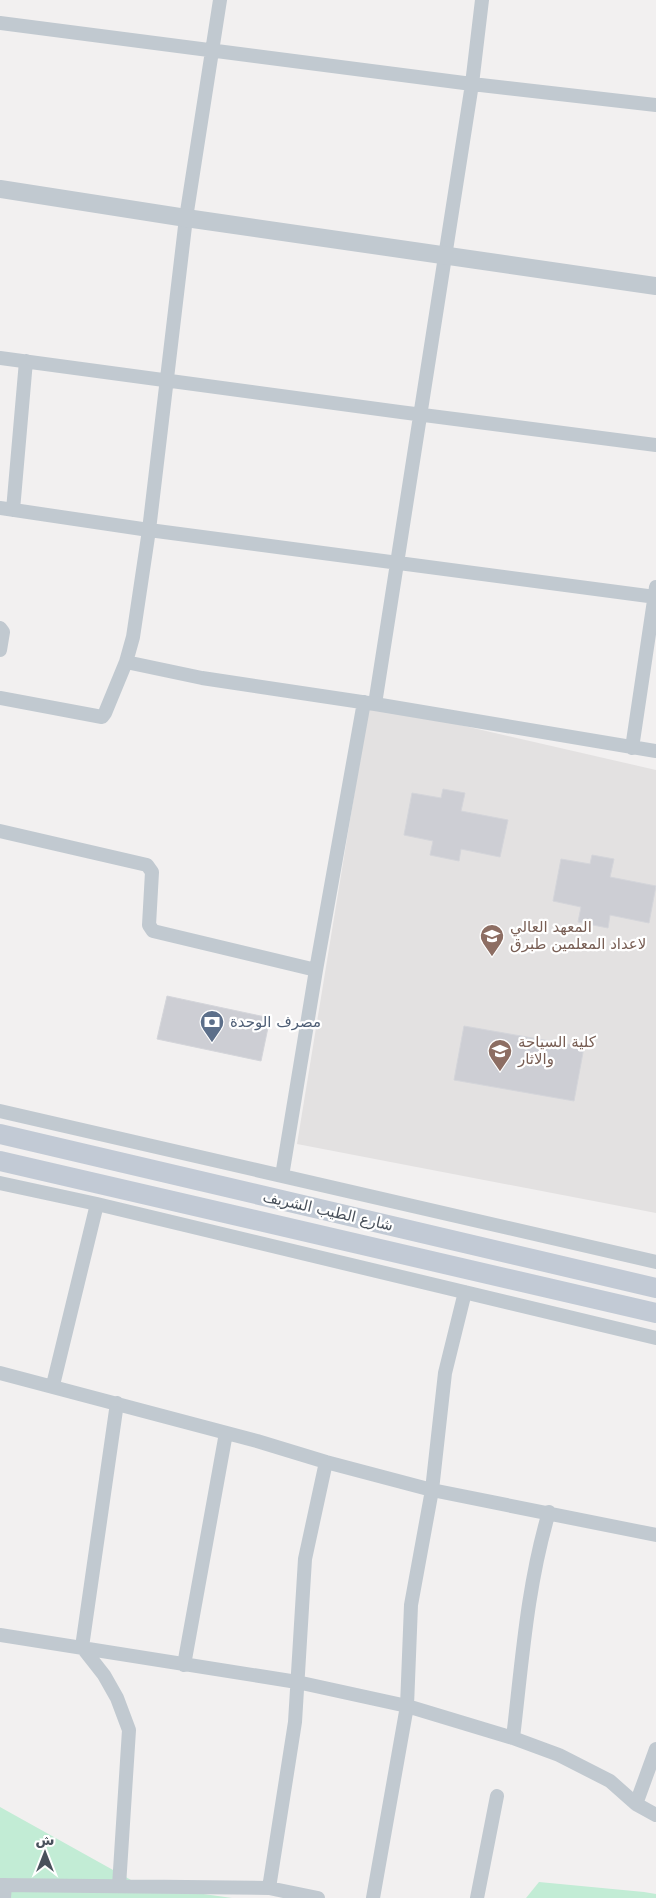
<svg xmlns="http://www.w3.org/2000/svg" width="656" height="1898" font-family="'DejaVu Sans',Vazirmatn,sans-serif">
<rect width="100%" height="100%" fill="#f2f0f0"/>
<path fill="#e3e1e1" d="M369 704 656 770V1213L297 1144Z"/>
<path fill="#c2ecd5" d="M0 1807 140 1885 232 1898H10L0 1892Z
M539 1882 644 1892 656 1894V1898H526Z"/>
<path fill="#cdced4" stroke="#d4d5da" d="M443 789 465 793 461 811 508 820 500 857 461 849 459 861 430 855 433 841 404 835 412 793 441 798Z
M592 855 614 859 610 877 656 886 649 923 610 915 608 928 578 922 581 907 553 901 561 859 590 864Z
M167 996 270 1018 261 1061 157 1039Z
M464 1026 584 1047 574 1101 454 1080Z"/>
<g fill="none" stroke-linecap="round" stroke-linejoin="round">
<path stroke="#c1c9d0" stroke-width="14" d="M220 0 186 218 149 530 133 637 126 662 202 678 375 704 656 751
M0 23 472 84 656 105
M0 358C219 387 437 418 656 445
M0 508 149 530 656 597
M13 510 26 361
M0 628 3 632 0 650
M0 698 102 717 105 713 126 662
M375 704 472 84 482 0
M632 748 656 587
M0 831 147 865 152 872 149 925 153 931 316 970
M0 1111 656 1262
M282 1176 316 970 364 702
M0 1183 97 1204 656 1338
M0 1373 257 1441 326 1462 432 1490 656 1535
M53 1385 97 1204
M117 1403 82 1647 104 1675 117 1698 129 1730 119 1886
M0 1635 297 1682 407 1706 513 1738 559 1755 610 1781 636 1804 656 1749
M184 1665 226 1433
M513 1738C522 1662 527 1586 549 1512
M636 1804 656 1815
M0 1885 269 1888 318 1898
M269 1888 295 1722 305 1559 326 1462
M4 1898 5 1885
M373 1898 407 1706 411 1605 432 1490 445 1373 465 1292
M477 1898 497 1796"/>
<path stroke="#c1c9d0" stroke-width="18" d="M0 189 186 218 656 286"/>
<path stroke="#c2cad5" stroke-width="20" d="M0 1134 656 1288
M0 1161 656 1313"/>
</g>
<defs>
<g id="university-pin" transform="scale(1.25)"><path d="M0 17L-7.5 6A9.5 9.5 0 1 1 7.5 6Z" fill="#8d6e63" stroke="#fff"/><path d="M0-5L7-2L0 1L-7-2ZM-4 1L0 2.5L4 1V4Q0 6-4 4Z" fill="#fff"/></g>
<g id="bank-pin" transform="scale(1.25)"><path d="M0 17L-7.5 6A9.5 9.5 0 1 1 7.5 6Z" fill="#5c6f8a" stroke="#fff"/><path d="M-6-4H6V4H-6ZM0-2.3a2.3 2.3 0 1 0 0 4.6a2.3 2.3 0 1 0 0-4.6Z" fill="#fff"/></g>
</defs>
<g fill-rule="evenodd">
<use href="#university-pin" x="492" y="936"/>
<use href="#bank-pin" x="212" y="1022"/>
<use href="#university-pin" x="500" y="1051"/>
</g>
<g text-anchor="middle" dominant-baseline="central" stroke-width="4.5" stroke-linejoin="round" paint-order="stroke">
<g font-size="15" fill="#785e54" stroke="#fff" text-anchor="start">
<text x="510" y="927">المعهد العالي<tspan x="510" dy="17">لاعداد المعلمين طبرق</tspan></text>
<text x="518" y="1042">كلية السياحة<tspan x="518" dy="17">والاثار</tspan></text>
</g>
<g font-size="15" fill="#4e5e75" stroke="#fff" text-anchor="start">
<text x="230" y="1022">مصرف الوحدة</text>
</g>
<g font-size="15" fill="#49515b" stroke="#fff">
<text transform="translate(328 1211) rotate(13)">شارع الطيب الشريف</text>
</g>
</g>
<g transform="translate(45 1853)" stroke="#ffffff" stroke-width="4" paint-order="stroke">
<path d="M0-4L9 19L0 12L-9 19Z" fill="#49515b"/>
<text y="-8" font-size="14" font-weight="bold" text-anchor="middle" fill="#49515b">ش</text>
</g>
</svg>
